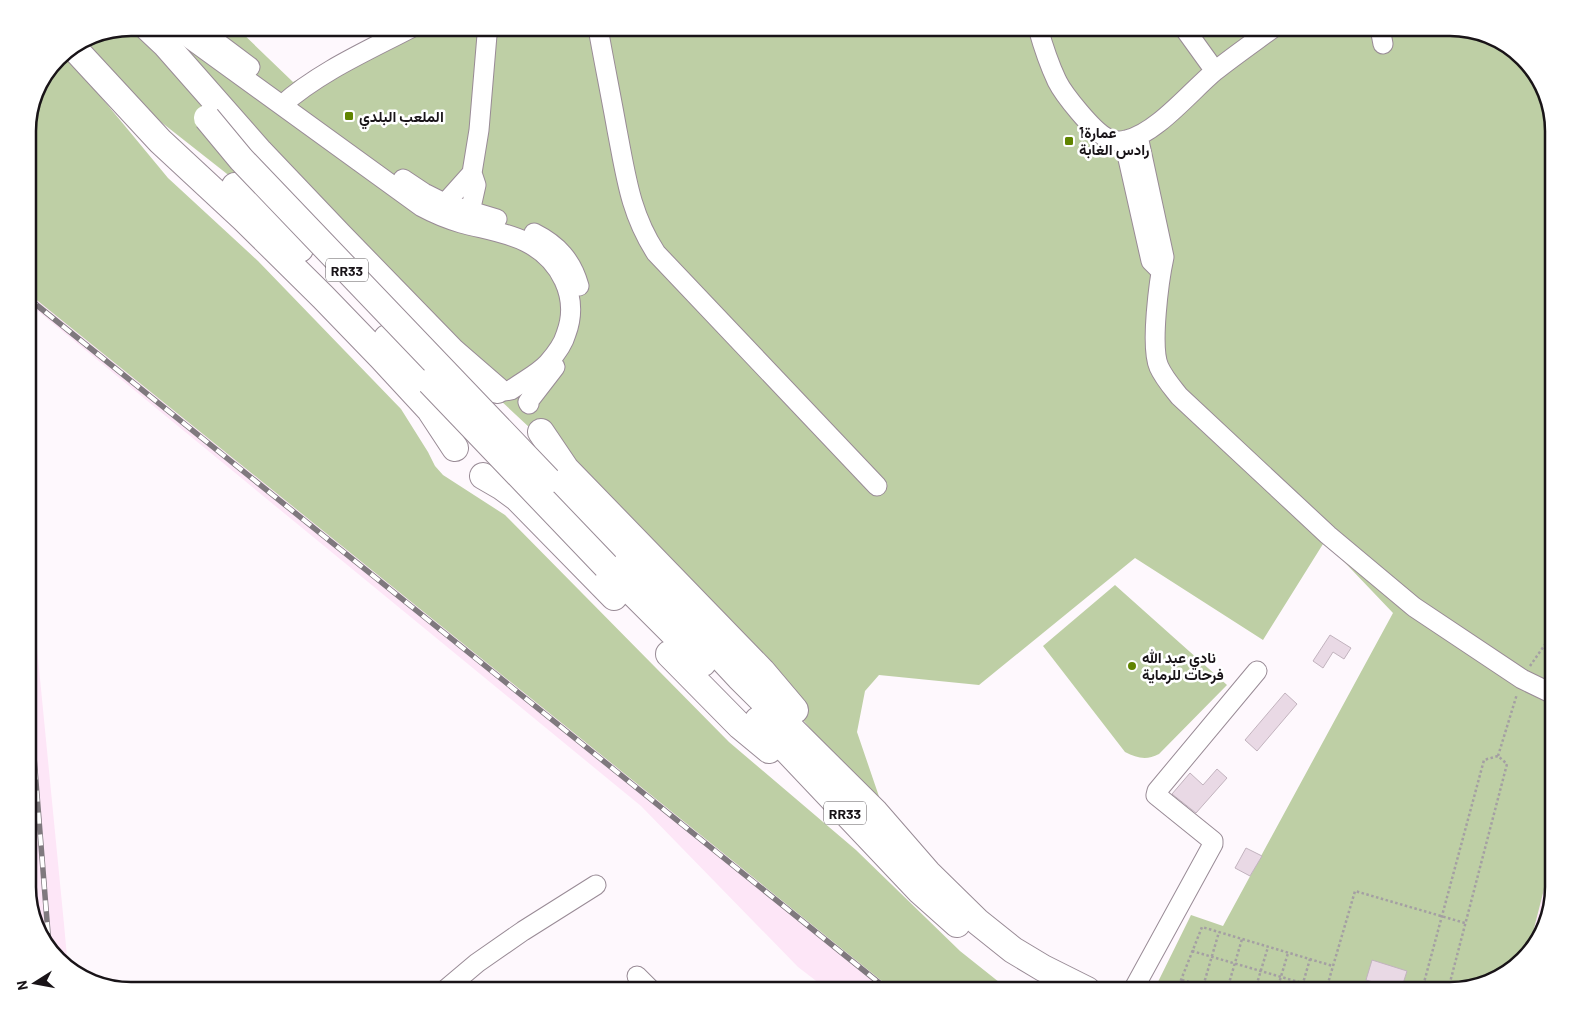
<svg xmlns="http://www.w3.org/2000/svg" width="1581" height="1018" font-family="Barlow,Vazirmatn,sans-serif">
<rect width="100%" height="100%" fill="#fef8fd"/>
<path fill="#fde6f7" d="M28 293 893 990H828L798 967 641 806 28 303Z
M28 556 64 924 68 968 41 939 28 894Z
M1553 854V887L1536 944 1528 952Z"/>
<path fill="#becfa5" d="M131 28H237L293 82 396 28H1450L1507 45 1540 79 1553 131V854L1528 952 1502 977 1450 990H1154L1191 915 1223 926 1393 613 1331 548 1328 536 1263 640 1135 558 979 685 879 675 865 691 857 732 886 817 779 692 530 428 423 328 128 96 96 91 168 178 258 261 401 409 428 452 435 466 443 475 505 515 729 742 856 850 960 951 1009 990H893L28 293V124L35 91 58 58 92 35Z
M1115 585 1227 685 1159 754C1146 761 1137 758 1125 752L1043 646Z"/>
<path fill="#e9d9e5" stroke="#c2b3be" d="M1330 635 1351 648 1344 659 1333 652 1323 668 1313 661Z
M1285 693 1297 704 1257 751 1245 740Z
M1217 769 1227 778 1196 813 1172 794 1190 773 1203 785Z
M1246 848 1262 856 1250 876 1235 868Z
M1372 960 1407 971 1401 990 1366 980Z"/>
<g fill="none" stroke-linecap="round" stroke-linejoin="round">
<g stroke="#998b96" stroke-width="21">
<path id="minor" d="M175 28 422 207C435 214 447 219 461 223 483 229 506 232 526 242 560 259 580 297 566 334 563 345 555 355 548 363 538 374 523 381 511 390L505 391
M198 28 250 67
M598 28C604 62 611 96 617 130 626 176 630 213 656 253L877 486
M1038 28C1043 46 1049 64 1057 81 1064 95 1093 131 1107 138 1113 141 1119 142 1126 140 1156 134 1191 91 1215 71 1234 56 1254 42 1273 28
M1184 28 1215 71
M1380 28 1383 44
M282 105C319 72 367 51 411 28
M1138 136 1164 257C1159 280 1150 347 1159 367 1164 378 1172 387 1179 396L1328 535 1414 607 1522 679 1553 694
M1124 141 1151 261 1161 271
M403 179 424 193 444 203 497 219
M438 211 472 173
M462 221 472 203 476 185 472 173 479 130 487 35 490 28
M534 233C558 245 572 261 579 286
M529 404 528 402 555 367
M637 976 651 990
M445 990 477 963 523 931 596 885
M1133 990 1213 844V841L1156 795 1157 791 1257 671"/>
</g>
<g stroke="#998b96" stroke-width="28">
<path id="highway" d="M148 28 165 44 260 152 339 235 452 351 497 390
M73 47 160 141 244 219 323 297 381 357 430 410 455 448
M235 186 266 214 300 249
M387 338 430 382
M541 432 566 469 762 671 795 710
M483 476 502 487 517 498 614 597
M548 480 655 587 739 677 875 812 928 873 978 922 1013 950 1043 968 1087 990
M606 566 703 663
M669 654 740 726 769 750
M758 720 920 891 957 924"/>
</g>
<path stroke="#a49fa3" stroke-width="2.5" stroke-dasharray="2.5 2.5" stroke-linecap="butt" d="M1530 666 1553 633
M1498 756 1517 694
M1192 951 1326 990
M1182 980 1219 990
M1177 990 1202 927 1333 966
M1202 990 1219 932
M1227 990 1242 939
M1255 990 1268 947
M1277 990 1288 953
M1301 990 1310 959
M1326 990 1355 891 1465 923
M1422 990 1484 760 1498 756 1507 764 1448 990"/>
<use href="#minor" stroke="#fff" stroke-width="19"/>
<use href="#highway" stroke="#fff" stroke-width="26"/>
<g stroke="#7f797e" stroke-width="5.5">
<path id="rail" d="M28 298 888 990
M28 681 49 946
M28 890V895"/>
</g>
<use href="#rail" stroke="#fff" stroke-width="4" stroke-dasharray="11" stroke-linecap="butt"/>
<g stroke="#998b96" stroke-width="28" stroke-linecap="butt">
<path id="highway-bridge" d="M207 118 241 159 548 480
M430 382 606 566"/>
</g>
<use href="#highway-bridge" stroke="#fff" stroke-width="26"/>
</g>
<g fill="#608400" stroke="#fff" stroke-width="2">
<rect x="344" y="111" width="10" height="10" rx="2.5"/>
<rect x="1064" y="136" width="10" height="10" rx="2.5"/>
<circle cx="1132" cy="666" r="5"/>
</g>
<g text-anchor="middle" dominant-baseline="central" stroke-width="5" stroke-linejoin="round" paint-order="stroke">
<g fill="#fff" stroke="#5e5a5d" stroke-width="1">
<rect x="326" y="258.5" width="42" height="23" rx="4"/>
<rect x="824" y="801.5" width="42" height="23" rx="4"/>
</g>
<g font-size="14" font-weight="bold" fill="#191418">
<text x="347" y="270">RR33</text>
<text x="845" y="813">RR33</text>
</g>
<g font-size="15" font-weight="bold" fill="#191418" stroke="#fff" text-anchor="start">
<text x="359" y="116">الملعب البلدي</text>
<text x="1079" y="132">1عمارة<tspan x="1079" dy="17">رادس الغابة</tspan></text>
<text x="1142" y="657">نادي عبد الله<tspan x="1142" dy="17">فرحات للرماية</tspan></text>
</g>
</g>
<path d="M0 0H1581V1018H0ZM131 36H1450A95 95 0 0 1 1545 131V887A95 95 0 0 1 1450 982H131A95 95 0 0 1 36 887V131A95 95 0 0 1 131 36Z" fill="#fff" fill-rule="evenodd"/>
<path fill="none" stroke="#191418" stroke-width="2.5" d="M131 36H1450A95 95 0 0 1 1545 131V887A95 95 0 0 1 1450 982H131A95 95 0 0 1 36 887V131A95 95 0 0 1 131 36Z"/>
<g transform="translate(35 983) rotate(259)" stroke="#ffffff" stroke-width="4" paint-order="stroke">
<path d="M0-4L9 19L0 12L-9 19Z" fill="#191418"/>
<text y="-8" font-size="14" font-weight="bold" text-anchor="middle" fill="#191418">N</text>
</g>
</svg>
